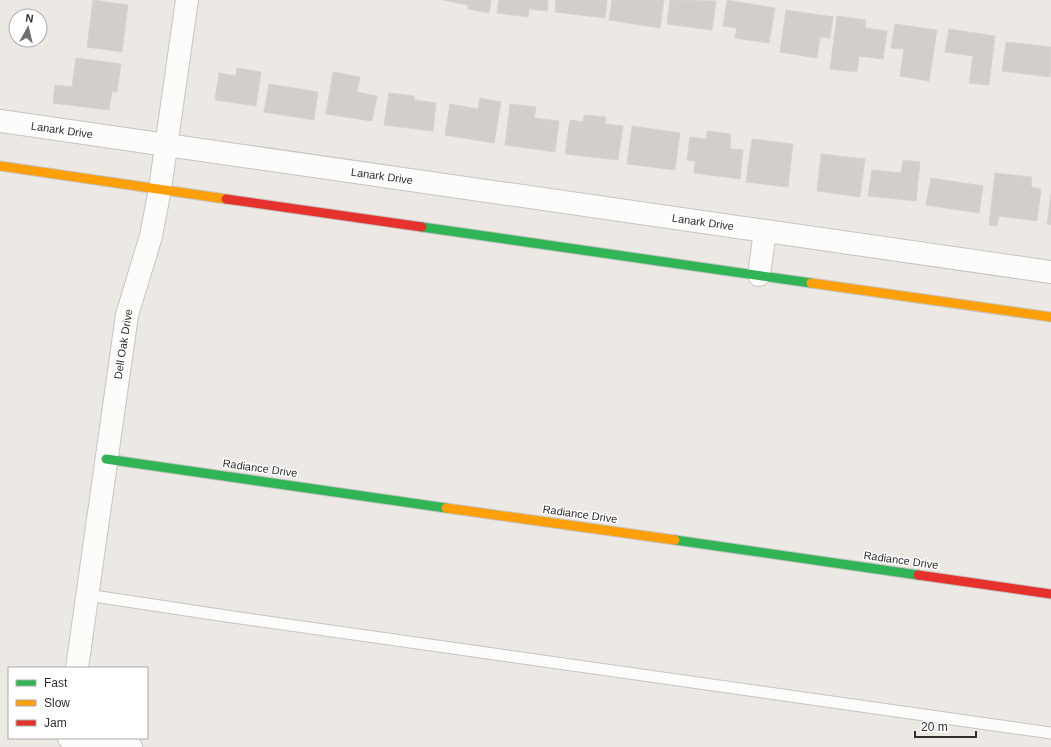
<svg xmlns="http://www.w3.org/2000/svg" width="1051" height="747" font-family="Arial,sans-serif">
<rect width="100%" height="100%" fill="#ece8e4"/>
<path fill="#d1cecb" stroke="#d7d4d0" d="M93 0 128 5 122 52 87 47Z
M443 0H491L489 13 468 9V5Z
M499 0H548L547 11 529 9 528 17 497 13Z
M556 0H607L605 18 555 12Z
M612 0H664L660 28 609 20Z
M670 0 716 1 712 30 667 24Z
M727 0 775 8 769 43 735 38 737 28 723 26Z
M786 10 833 17 830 38 820 37 817 58 780 52Z
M837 16 866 20 865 28 887 31 883 59 859 56 857 72 830 69Z
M895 24 937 30 929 81 900 76 904 49 891 48Z
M949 29 995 36 989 85 969 83 973 56 945 52Z
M1006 42 1051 47 1050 77 1002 71Z
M76 58 121 64 117 92 112 91 109 110 53 103 55 85 72 87Z
M237 68 261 72 256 106 215 100 219 73 236 76Z
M333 72 360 77 357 92 377 96 372 121 326 114Z
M269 84 318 92 314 120 264 112Z
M389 93 414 96V100L436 103 433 131 384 125Z
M480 98 501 102 494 143 445 135 450 104 478 109Z
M510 104 536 107 534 118 559 121 555 152 505 145Z
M584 115 606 117 605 124 623 126 618 160 565 154 570 120 583 122Z
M632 126 680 133 675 170 627 164Z
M707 131 731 134 730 149 743 150 740 179 694 173 695 161 687 160 690 137 706 139Z
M752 139 793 144 788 187 746 182Z
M821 154 865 159 860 197 817 191Z
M903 160 920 162 916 201 868 196 872 170 901 173Z
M995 173 1032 177 1031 187 1041 189 1037 221 999 216 997 226 989 225Z
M931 178 983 186 979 213 926 205Z
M1051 194V225L1047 224Z"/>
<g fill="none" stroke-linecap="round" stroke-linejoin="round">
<g stroke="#c5c4c5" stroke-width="13">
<path id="lane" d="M87 595 226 616 1051 733"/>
</g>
<g stroke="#c5c4c5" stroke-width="24">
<path id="street" d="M0 121 1051 272
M759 275 765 231
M77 668 127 315 151 236 160 189 187 0
M69 738 131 747"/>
</g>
<g stroke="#c5c4c5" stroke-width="11">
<path id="fast" d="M422 227 811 283
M106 459 446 508
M675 540 918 575"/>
</g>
<g stroke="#c5c4c5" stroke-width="11">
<path id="slow" d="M0 166 226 199
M811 283 1051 317
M446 508 675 540"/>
</g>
<g stroke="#c5c4c5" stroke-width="11">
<path id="jam" d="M226 199 422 227
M918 575 1051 594"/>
</g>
<use href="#lane" stroke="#fcfcfb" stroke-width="11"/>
<use href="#street" stroke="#fcfcfb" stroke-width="22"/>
<use href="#fast" stroke="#30b455" stroke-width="9"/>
<use href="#slow" stroke="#ff9f0a" stroke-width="9"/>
<use href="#jam" stroke="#e5322d" stroke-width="9"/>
</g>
<g text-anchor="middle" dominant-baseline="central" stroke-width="3" stroke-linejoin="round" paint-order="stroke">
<g font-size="11" fill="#2e2e2e" stroke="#fff">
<text transform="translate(62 130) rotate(8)">Lanark Drive</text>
<text transform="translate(382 176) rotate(8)">Lanark Drive</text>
<text transform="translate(703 222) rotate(8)">Lanark Drive</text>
<text transform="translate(123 344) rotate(-81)">Dell Oak Drive</text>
<text transform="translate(260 468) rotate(8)">Radiance Drive</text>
<text transform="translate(580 514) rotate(8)">Radiance Drive</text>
<text transform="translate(901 560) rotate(8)">Radiance Drive</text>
</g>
</g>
<rect x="8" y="667" width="140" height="72" fill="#ffffff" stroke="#ababab"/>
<rect x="16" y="680" width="20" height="6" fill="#30b455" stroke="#ababab"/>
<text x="44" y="687" font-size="12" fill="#2e2e2e">Fast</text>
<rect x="16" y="700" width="20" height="6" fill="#ff9f0a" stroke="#ababab"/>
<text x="44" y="707" font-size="12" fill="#2e2e2e">Slow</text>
<rect x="16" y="720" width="20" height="6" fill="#e5322d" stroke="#ababab"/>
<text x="44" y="727" font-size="12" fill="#2e2e2e">Jam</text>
<g transform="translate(28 28) rotate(8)"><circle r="19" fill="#ffffff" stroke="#ababab"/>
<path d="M0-3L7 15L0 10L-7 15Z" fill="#706f6e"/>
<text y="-6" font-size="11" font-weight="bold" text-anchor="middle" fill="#2e2e2e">N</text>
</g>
<path d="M915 731v6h61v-6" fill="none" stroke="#2e2e2e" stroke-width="2"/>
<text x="921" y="731" font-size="12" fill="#2e2e2e" stroke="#ffffff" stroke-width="3" paint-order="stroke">20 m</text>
</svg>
